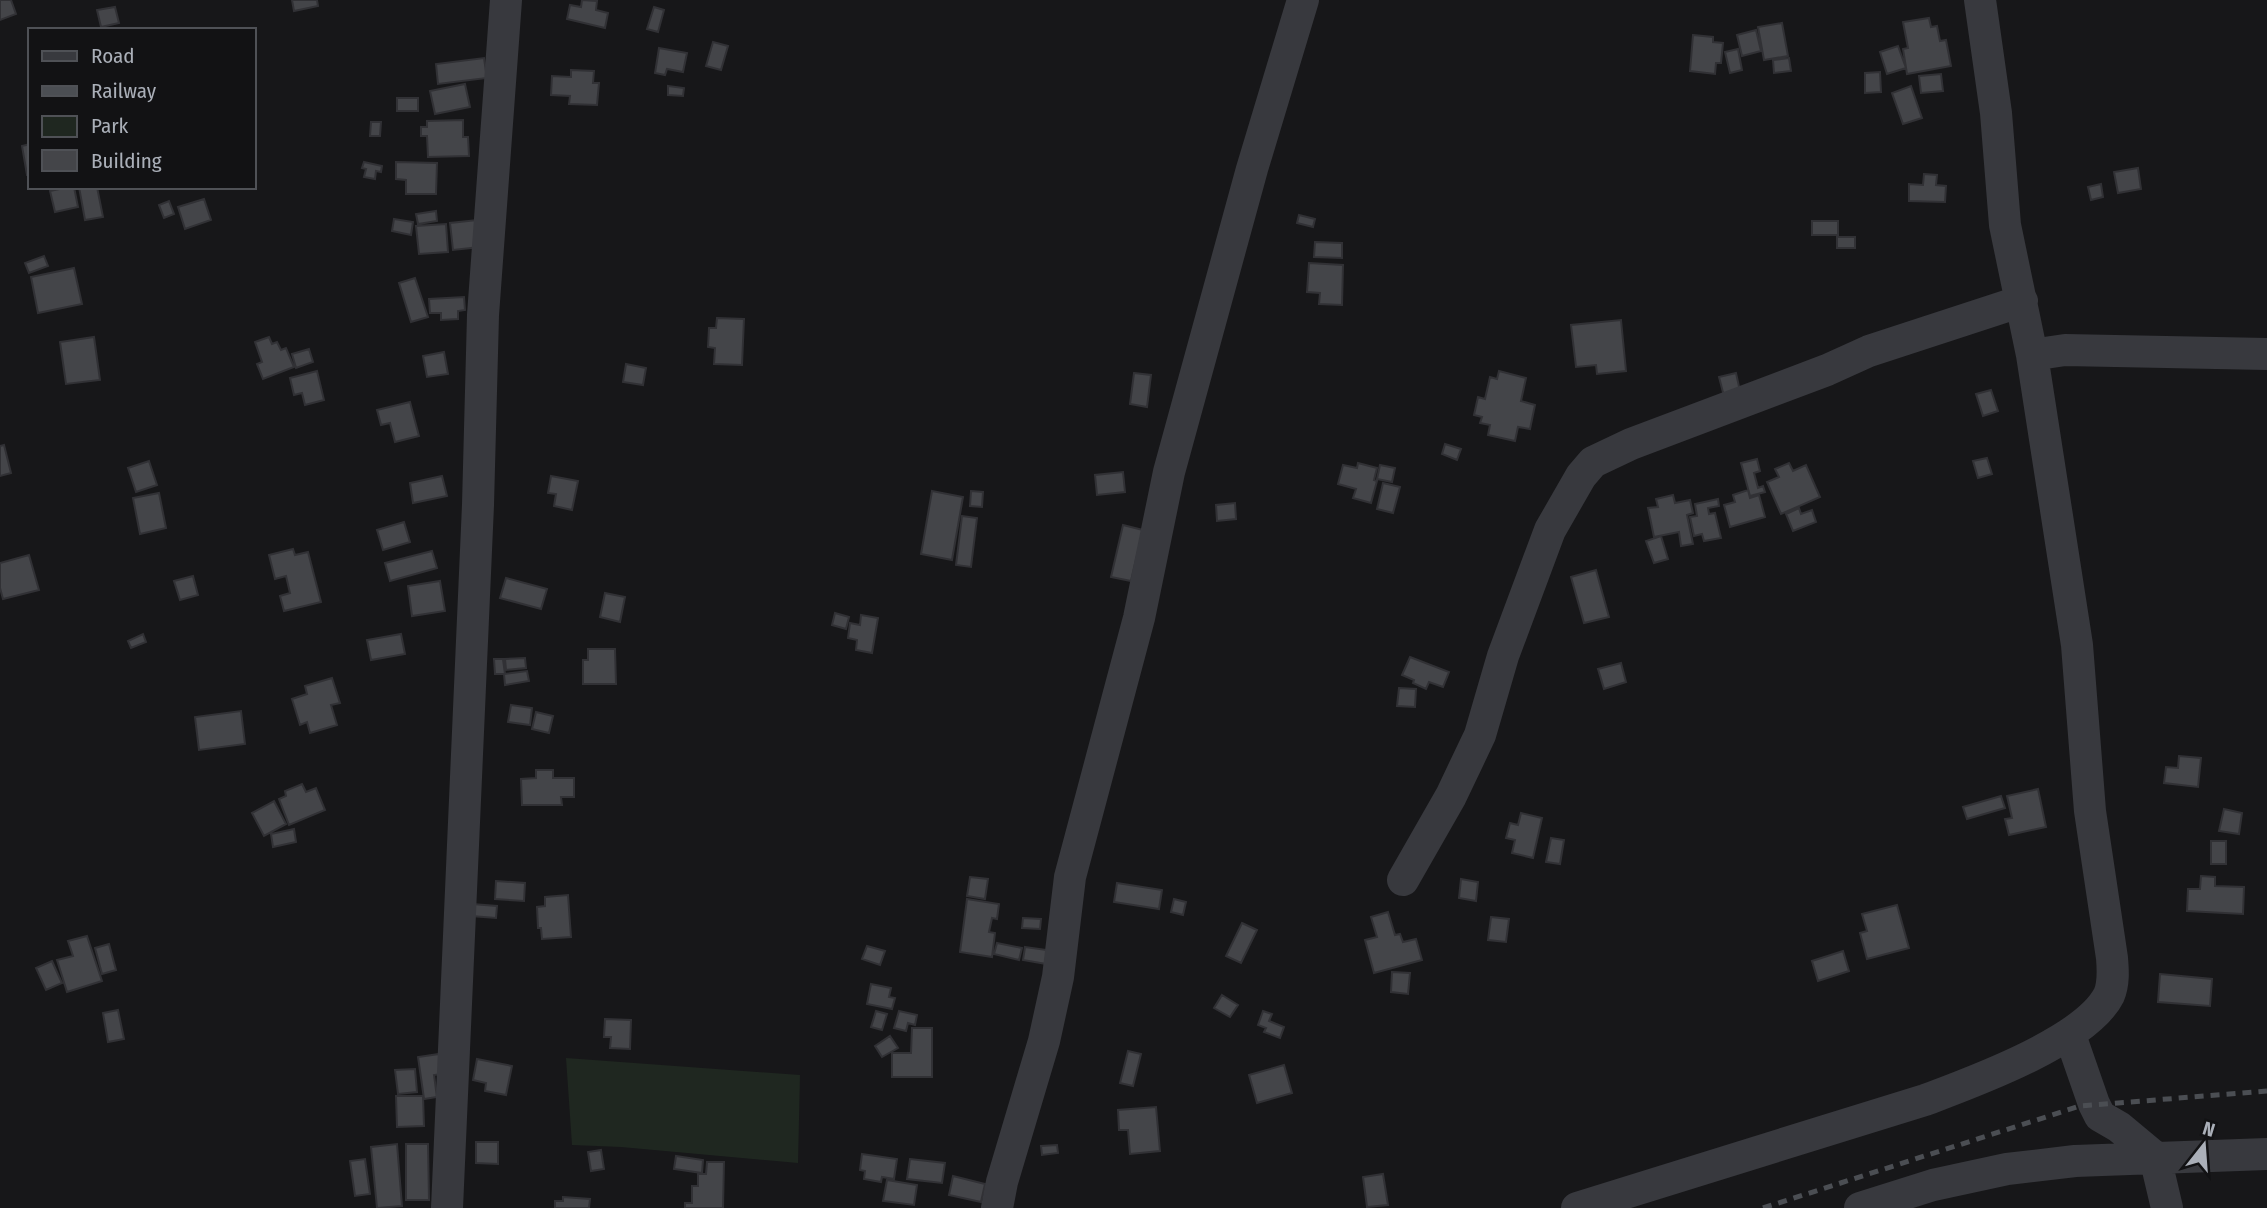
<svg xmlns="http://www.w3.org/2000/svg" width="2267" height="1208" font-family="'Fira Sans Condensed',sans-serif">
<rect width="100%" height="100%" fill="#171719"/>
<path fill="#1f2720" d="M566 1058 800 1075 798 1163 621 1147 572 1145Z"/>
<path fill="#444549" stroke="#313135" stroke-width="2" d="M0 0H11L16 14 0 20Z
M292 0H317L318 6 294 11Z
M582 0 597 1 596 10 608 13 605 28 567 19 570 5 581 7Z
M115 7 119 23 101 27 97 10Z
M654 7 664 10 658 32 647 29Z
M1929 18 1931 27 1937 26 1940 41 1946 40 1951 66 1907 74 1903 49 1908 48 1903 22Z
M1782 23 1788 56 1764 60 1758 27Z
M1756 30 1761 51 1742 56 1737 35Z
M1693 35 1713 37V42L1723 43 1721 63H1716L1715 74 1690 71Z
M713 42 728 46 721 70 706 66Z
M1898 46 1906 68 1887 74 1880 52Z
M659 48 687 53 683 72 667 69 665 75 655 73Z
M1738 49 1742 70 1730 73 1725 52Z
M484 58 487 78 438 84 436 64Z
M1789 58 1791 71 1774 73 1773 60Z
M571 70 594 71 593 83H599L597 105 569 104 570 96 551 95 552 76 571 77Z
M1880 72 1881 92 1865 93V73Z
M1941 74 1943 91 1921 93 1919 76Z
M465 84 470 107 435 114 430 91Z
M668 86 684 88 683 96 668 95Z
M1911 86 1922 118 1903 124 1892 93Z
M397 98H418V111H397Z
M463 120V137H468L469 156 428 157 427 136H421V127H427V121Z
M371 122H381L380 136H370Z
M30 144V175H27L22 146Z
M364 162 382 166 381 172 376 171 375 179 364 177 366 169 362 168Z
M396 162 437 163 436 194H406V180L396 179Z
M2138 168 2141 189 2118 193 2114 172Z
M1924 174 1937 175 1936 185 1946 186 1945 202 1909 201V184L1923 185Z
M2101 184 2103 197 2091 200 2088 187Z
M69 187H74L78 207 55 212 50 191Z
M79 187H97L103 217 85 220Z
M204 199 211 220 185 229 178 207Z
M169 201 174 214 164 218 159 205Z
M436 211 437 221 418 224 416 214Z
M1299 215 1315 219 1313 227 1297 223Z
M394 219 413 222 411 235 392 231Z
M477 220 480 247 453 250 450 223Z
M1812 221H1838V235H1812Z
M446 224 448 252 419 254 416 226Z
M1837 237H1855V248H1837Z
M1315 242 1342 243V258L1314 257Z
M44 256 48 266 29 273 25 263Z
M1309 263 1343 265 1342 305 1319 304 1320 293 1307 292Z
M74 268 82 304 38 313 31 277Z
M415 278 428 317 411 322 399 283Z
M464 297 465 310 458 311V319L441 320V313H430L429 299Z
M717 318 744 319 742 365 714 364 715 348 708 347 709 328H716Z
M1621 320 1626 371 1597 374 1596 365 1576 367 1571 325Z
M94 337 100 380 66 384 60 342Z
M269 337 272 344 277 342 281 350 286 348 294 367 263 379 257 364 262 362 255 342Z
M309 349 313 362 296 368 292 354Z
M444 352 448 374 427 377 423 356Z
M626 364 646 368 643 385 623 382Z
M317 371 324 400 305 405 302 393 294 395 290 378Z
M1499 371 1526 378 1521 401 1535 405 1530 429 1518 427 1515 441 1488 435 1490 425 1480 423 1482 417 1474 415 1478 397 1485 399 1490 377 1497 379Z
M1134 373 1151 375 1147 407 1130 404Z
M1736 373 1742 400 1726 404 1719 377Z
M1991 390 1998 411 1983 416 1976 394Z
M410 402 419 436 395 442 390 423 381 425 377 410Z
M1445 444 1461 449 1457 460 1442 454Z
M4 445 11 473 0 476V446Z
M1987 458 1992 474 1978 478 1973 461Z
M1757 459 1760 471 1754 473 1758 488 1763 486 1765 492 1750 496 1741 463Z
M149 461 157 485 136 492 128 468Z
M1358 463 1377 468 1374 480 1377 481 1371 503 1353 498 1356 489 1338 484 1343 465 1357 468Z
M1789 463 1793 471 1806 465 1820 497 1781 514 1767 482 1779 477 1775 469Z
M1380 465 1395 468 1392 482 1377 479Z
M1123 472 1125 492 1097 495 1095 475Z
M442 476 447 496 413 503 410 483Z
M551 476 578 481 572 510 554 506 556 494 548 493Z
M1383 483 1400 487 1393 513 1377 509Z
M1748 490 1750 498 1759 495 1765 517 1730 527 1724 505 1735 502 1733 495Z
M932 491 963 497 952 560 921 554Z
M971 491 983 492 982 507 970 506Z
M159 493 166 528 140 534 133 498Z
M1673 495 1675 503 1690 500 1693 513 1687 515 1693 544 1681 546 1679 532 1654 537 1648 508 1658 507 1656 499Z
M1718 499 1719 506 1708 508 1709 514 1715 513 1721 538 1704 541 1702 534 1694 536 1690 517 1697 516 1695 504Z
M1235 503 1236 519 1217 521 1216 505Z
M1799 508 1801 514 1812 510 1816 522 1793 531 1786 514Z
M962 516 977 518 971 567 956 565Z
M404 522 410 542 383 550 377 530Z
M1123 525 1143 530 1131 581 1111 577Z
M1661 536 1668 559 1654 563 1646 541Z
M293 549 295 555 308 552 321 602 284 611 280 596 290 593 286 576 275 579 269 555Z
M432 551 437 568 390 581 385 563Z
M29 555 39 590 3 599 0 588V563Z
M1596 570 1609 617 1584 623 1571 577Z
M193 576 198 595 180 600 174 581Z
M506 578 547 589 541 609 500 598Z
M440 581 445 611 412 616 408 586Z
M605 593 625 597 620 622 600 617Z
M835 613 849 617 846 629 832 625Z
M861 615 878 618 872 653 856 650 857 640 848 638 850 623 860 625Z
M143 634 146 642 131 648 128 641Z
M401 634 405 654 371 660 367 640Z
M588 649H615L616 684H583V660H588Z
M1410 657 1449 672 1443 687 1429 682 1426 689 1413 683 1414 680 1402 675Z
M525 658 526 668 506 670 505 659Z
M494 659H503L505 674H495Z
M1621 663 1626 682 1604 689 1598 669Z
M527 671 529 681 505 685 504 674Z
M332 678 340 703 331 705 337 725 310 733 307 722 300 725 292 699 307 694 305 686Z
M1399 688 1416 689 1415 707 1397 706Z
M511 705 532 708 530 725 508 722Z
M241 711 245 744 199 750 195 717Z
M536 712 553 716 549 733 532 729Z
M2179 756 2201 758 2198 787 2164 783 2166 767 2178 768Z
M536 770H553V778H574V797H561L562 805H522L521 779 536 778Z
M302 784 306 792 316 788 325 810 289 825 279 799 286 796 285 791Z
M2038 789 2046 827 2009 835 2005 819 2012 818 2007 796Z
M2001 796 2005 808 1967 819 1963 807Z
M274 801 286 824 264 836 252 813Z
M2224 809 2242 813 2239 834 2219 831Z
M1521 813 1542 818 1533 858 1512 853 1515 840 1506 838 1510 823 1518 825Z
M294 829 296 842 273 847 271 834Z
M1551 838 1564 840 1560 864 1546 862Z
M2211 841H2226V864H2211Z
M2201 876 2215 877V886L2244 887 2243 914 2187 911 2188 889H2200Z
M970 877 988 879 985 899 967 896Z
M1461 879 1478 882 1476 901 1459 898Z
M496 881 525 883 524 901 495 899Z
M1117 883 1162 890 1159 909 1114 902Z
M568 895 571 937 542 939 541 928H538L537 907 545 906V897Z
M967 899 999 904 997 919 992 918 989 932 995 933 992 957 960 952Z
M1174 899 1186 902 1183 915 1171 912Z
M472 904 497 906 496 918 471 916Z
M1897 905 1909 948 1867 959 1860 933 1867 931 1862 914Z
M1388 912 1395 935 1400 934 1403 942 1416 939 1422 960 1374 973 1365 940 1377 937 1371 917Z
M1491 917 1509 919 1506 942 1488 940Z
M1023 918 1041 919 1040 929 1022 928Z
M1242 923 1257 930 1241 963 1226 956Z
M87 936 102 981 67 992 57 960 73 956 68 941Z
M997 943 1022 948 1019 960 994 954Z
M109 944 116 970 102 974 95 948Z
M867 946 885 951 880 965 862 959Z
M1025 947 1054 951 1052 965 1023 960Z
M1843 951 1849 971 1818 981 1812 961Z
M52 961 62 983 46 990 36 968Z
M1392 972 1410 973 1408 994 1391 992Z
M2160 974 2212 979 2210 1006 2158 1002Z
M871 984 891 988 889 997 895 998 892 1009 867 1004Z
M1222 995 1238 1005 1230 1017 1214 1008Z
M118 1010 124 1039 108 1042 103 1013Z
M876 1011 887 1014 882 1030 871 1027Z
M899 1011 917 1015 915 1025 908 1023 906 1031 894 1028Z
M1263 1011 1272 1014 1269 1021 1284 1027 1280 1038 1264 1032 1266 1028 1258 1025Z
M605 1019 631 1020 630 1049 610 1048 611 1037H604Z
M912 1028H932V1077H892V1053H911Z
M890 1036 898 1048 882 1057 875 1046Z
M1128 1051 1141 1054 1133 1086 1120 1083Z
M439 1054 442 1074 434 1075 437 1097 424 1099 418 1057Z
M477 1059 512 1066 506 1095 485 1091 486 1083 473 1080Z
M1284 1065 1292 1093 1257 1103 1249 1075Z
M415 1069 417 1092 398 1094 395 1070Z
M396 1096H423L424 1126 397 1127Z
M1156 1107 1160 1151 1130 1154 1128 1130H1119L1118 1110Z
M476 1142H498V1164L476 1163Z
M397 1144 402 1206 377 1208 371 1147Z
M406 1144H428L429 1200H406Z
M1057 1145 1058 1153 1042 1155 1041 1146Z
M601 1150 604 1169 591 1171 588 1152Z
M862 1154 897 1159 894 1179 882 1177 881 1182 864 1179 865 1171 860 1170Z
M676 1156 703 1160 702 1173 674 1169Z
M365 1159 370 1194 355 1196 350 1161Z
M910 1159 945 1163 942 1183 907 1179Z
M707 1162H724L723 1208H685V1203H692V1186H698V1174H706Z
M1383 1174 1388 1205 1367 1207 1363 1177Z
M953 1176 985 1184 981 1202 949 1195Z
M887 1180 917 1185 914 1205 883 1201Z
M563 1197 590 1199 589 1208H555V1201H563Z"/>
<g fill="none" stroke-linecap="round" stroke-linejoin="round">
<path stroke="#38393e" stroke-width="32" d="M2032 355 2065 350 2267 354
M1403 880 1451 796 1480 735 1503 656 1550 530 1581 476 1593 462 1631 444 1827 370 1869 351 2022 301
M2070 1035 2094 1104 2100 1116 2119 1127 2155 1157 2167 1208
M447 1208 478 505 483 315 506 0
M997 1208 1002 1182 1044 1041 1058 977 1070 877 1139 618 1169 472 1252 169 1303 0
M1577 1208 1925 1100C1973 1082 2086 1041 2109 995 2114 983 2113 970 2112 958L2090 811 2077 645 2032 355 2005 225 1996 113 1980 0
M1860 1208 1933 1185 2007 1169 2075 1161 2267 1154"/>
<path stroke="#4b4e53" stroke-width="5" stroke-dasharray="9 7" stroke-linecap="butt" d="M1763 1208 2080 1106 2267 1091"/>
</g>
<rect x="28" y="28" width="228" height="161" fill="#121214" stroke="#4f5156" stroke-width="2"/>
<rect x="42" y="51" width="35" height="10" fill="#38393e" stroke="#4f5156" stroke-width="2"/>
<text x="91" y="63" font-size="21" fill="#aaafb8">Road</text>
<rect x="42" y="86" width="35" height="10" fill="#4b4e53" stroke="#4f5156" stroke-width="2"/>
<text x="91" y="98" font-size="21" fill="#aaafb8">Railway</text>
<rect x="42" y="116" width="35" height="21" fill="#1f2720" stroke="#4f5156" stroke-width="2"/>
<text x="91" y="133" font-size="21" fill="#aaafb8">Park</text>
<rect x="42" y="150" width="35" height="21" fill="#444549" stroke="#4f5156" stroke-width="2"/>
<text x="91" y="168" font-size="21" fill="#aaafb8">Building</text>
<g transform="translate(2204 1145) rotate(17)" stroke="#121214" stroke-width="5" paint-order="stroke">
<path d="M0-5L12 26L0 18L-12 26Z" fill="#aaafb8"/>
<text y="-10" font-size="19" font-weight="bold" text-anchor="middle" fill="#aaafb8">N</text>
</g>
</svg>
